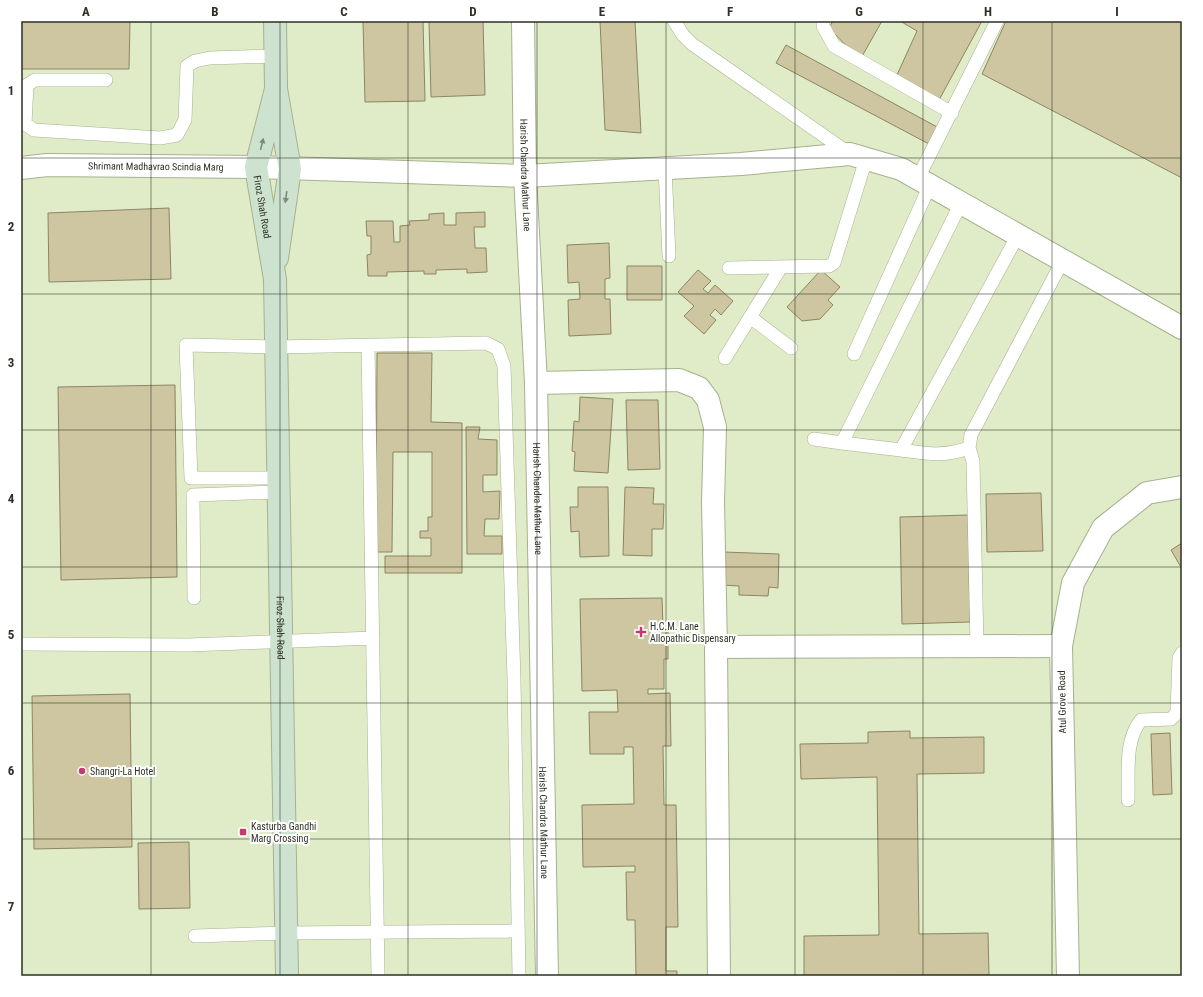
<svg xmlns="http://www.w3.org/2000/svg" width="1203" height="997" font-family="'Roboto Condensed',sans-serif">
<rect width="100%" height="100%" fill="#e0ecc8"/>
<path fill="#cdc6a1" stroke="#8c8562" d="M21 21H130L129 69H21Z
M363 21H423L425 101 365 102Z
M429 21H483L485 95 431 97Z
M600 21H635L641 133 605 130Z
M833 21H882L860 60 829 28Z
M900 21H982L939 100 896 77 917 31Z
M1006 21H1182V178L982 74Z
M786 45 939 128 929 144 776 63Z
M169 208 171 279 49 282 48 213Z
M485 212V227H474L475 248H486L487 272 467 273V269L436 270V274H424V271L387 272V276H368L367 255 371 254V236H367L366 221H393L394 242H400V226L410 225 409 221 429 220V214L444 213V225H456V213Z
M609 243 610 278 605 279V299H610L611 334 569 336 568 300 580 299 579 282 568 283 567 245Z
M627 266H662V300H627Z
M698 270 711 281 703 289 708 293 715 285 733 301 721 315 715 309 710 315 716 320 704 334 684 316 694 306 678 292Z
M821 270 840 287 828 300 833 305 820 319 802 321 787 307Z
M377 353H432L431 422 462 423V573H385V556H431V538H420V531H428V517H432V452H393L392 552H376Z
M175 385 177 577 61 580 58 387Z
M580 397 613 399 608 473 574 471 575 452 572 451 574 421 579 422Z
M626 400H658L660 469 628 470Z
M466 427H480L478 439 497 440V475H483V492L500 491 499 519H485L484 536H502V554H467Z
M578 487H608L609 556 580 557 579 531 571 532 570 507H578Z
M625 487 654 488 653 504H664L663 529H652V556L623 555Z
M1041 493 1043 551 987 552 986 494Z
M968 515 970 622 902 624 900 517Z
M1182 543V569L1171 550Z
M724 552 779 554 778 588 769 587 768 596 739 595V586L722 585Z
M662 598 663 627H668V659H664V689H648V694L670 693 671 746H663L664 805H676L678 927H666V971H677V976H636L635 920H627L626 872H635V866L583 867 582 805 634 804 633 747H624V754H590L589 712H618L617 690 582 691 580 599Z
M130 694 132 847 34 849 32 696Z
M910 731V738L984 737V773L917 774 919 934 988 933 989 975 804 976V936L879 935 877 777 801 779 800 744 868 743V732Z
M1170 733 1172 794 1153 795 1151 734Z
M189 842 190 908 139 909 138 843Z"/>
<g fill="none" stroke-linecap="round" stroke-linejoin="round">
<g stroke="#a6b18e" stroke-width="14">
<path id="lane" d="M674 21 683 35 692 44 850 154
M823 21V26L834 46 952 113
M106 80H35L27 85 25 124 34 130 160 138 177 135 185 120 187 66 195 61 210 58 275 56
M665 168 669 256
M918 178 997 21
M1018 235 901 450C929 454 942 457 969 448L971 435 1063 260
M729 268 829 266 834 263 866 159
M750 317 791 348
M368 345 378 976
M854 354 930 185
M725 358 781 267
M814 439 842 443 961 203
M842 443 901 450
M969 448 973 461 977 646
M279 478H191L186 345 276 347 486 343 498 349 504 366 514 680 519 976
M194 598 193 495 279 492
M21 644 188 645 373 638
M1128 800C1129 773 1124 741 1141 720L1171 719 1177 713 1179 658 1182 653
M195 936 286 933 518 931"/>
</g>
<g stroke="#a6b18e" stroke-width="24">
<g id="street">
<path id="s1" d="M523 21 525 176 536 383 547 976"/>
<path id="s2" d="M21 168 47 165 256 167 525 176 741 164 850 154 901 169 1182 328"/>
<path d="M536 383 679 380 699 388 708 400 715 427 713 502 716 647 1061 646"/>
<path d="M716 647 719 976"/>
<path d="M1068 976 1061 646 1073 583 1103 528 1147 493 1182 487"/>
</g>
</g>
<g stroke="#a6b18e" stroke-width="24">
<g id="secondary">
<path d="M275 21 276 89 290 169 277 258"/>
<path id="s3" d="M276 89 256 167 275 279 287 976"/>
</g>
</g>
<use href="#lane" stroke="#fff" stroke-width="13"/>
<use href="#street" stroke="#fff" stroke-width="22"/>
<use href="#secondary" stroke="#cee2d0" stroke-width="22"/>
</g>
<defs><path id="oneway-solid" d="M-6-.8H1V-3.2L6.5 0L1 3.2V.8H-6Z"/></defs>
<g fill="#7e8a7a">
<use href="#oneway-solid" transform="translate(262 144) rotate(-76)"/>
<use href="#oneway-solid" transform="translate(286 197) rotate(98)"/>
</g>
<path fill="none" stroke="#2d3124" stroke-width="1" stroke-opacity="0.55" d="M151 21V976M280 21V976M408 21V976M537 21V976M666 21V976M795 21V976M923 21V976M1052 21V976M21 158H1182M21 294H1182M21 430H1182M21 567H1182M21 703H1182M21 839H1182"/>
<g fill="#c53a70" stroke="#fff" stroke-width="1.5">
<path d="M639 626h4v4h4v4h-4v4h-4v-4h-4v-4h4z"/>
<circle cx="82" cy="771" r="4"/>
<rect x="239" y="828" width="8" height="8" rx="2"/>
</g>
<g text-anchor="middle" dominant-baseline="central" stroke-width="4" stroke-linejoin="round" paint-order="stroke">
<g font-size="10" fill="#2d3124" stroke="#fff">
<text stroke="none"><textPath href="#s2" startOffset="135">Shrimant Madhavrao Scindia Marg</textPath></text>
<text stroke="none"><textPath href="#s1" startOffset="154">Harish Chandra Mathur Lane</textPath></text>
<text stroke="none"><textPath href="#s3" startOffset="121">Firoz Shah Road</textPath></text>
<text stroke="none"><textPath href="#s1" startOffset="478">Harish Chandra Mathur Lane</textPath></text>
<text stroke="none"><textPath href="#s3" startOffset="543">Firoz Shah Road</textPath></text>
<text transform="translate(1062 702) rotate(-91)">Atul Grove Road</text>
<text stroke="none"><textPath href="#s1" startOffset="802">Harish Chandra Mathur Lane</textPath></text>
</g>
<g font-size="10" fill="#2d3124" stroke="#fff" text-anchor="start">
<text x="650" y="626">H.C.M. Lane<tspan x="650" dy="12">Allopathic Dispensary</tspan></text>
<text x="90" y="771">Shangri-La Hotel</text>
<text x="251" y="826">Kasturba Gandhi<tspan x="251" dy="12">Marg Crossing</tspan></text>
</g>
</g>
<rect width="1203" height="997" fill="none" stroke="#ffffff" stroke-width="44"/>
<rect x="22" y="22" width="1159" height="953" fill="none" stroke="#2d3124" stroke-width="1.5"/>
<g font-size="13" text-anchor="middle" font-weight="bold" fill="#2d3124">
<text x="86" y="16">A</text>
<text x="215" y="16">B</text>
<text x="344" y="16">C</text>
<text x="473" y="16">D</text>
<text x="602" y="16">E</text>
<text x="730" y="16">F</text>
<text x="859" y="16">G</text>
<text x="988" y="16">H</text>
<text x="1117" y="16">I</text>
<text x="11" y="95">1</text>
<text x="11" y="231">2</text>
<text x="11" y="367">3</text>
<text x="11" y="503">4</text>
<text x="11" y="639">5</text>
<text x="11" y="775">6</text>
<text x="11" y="911">7</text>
</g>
</svg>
